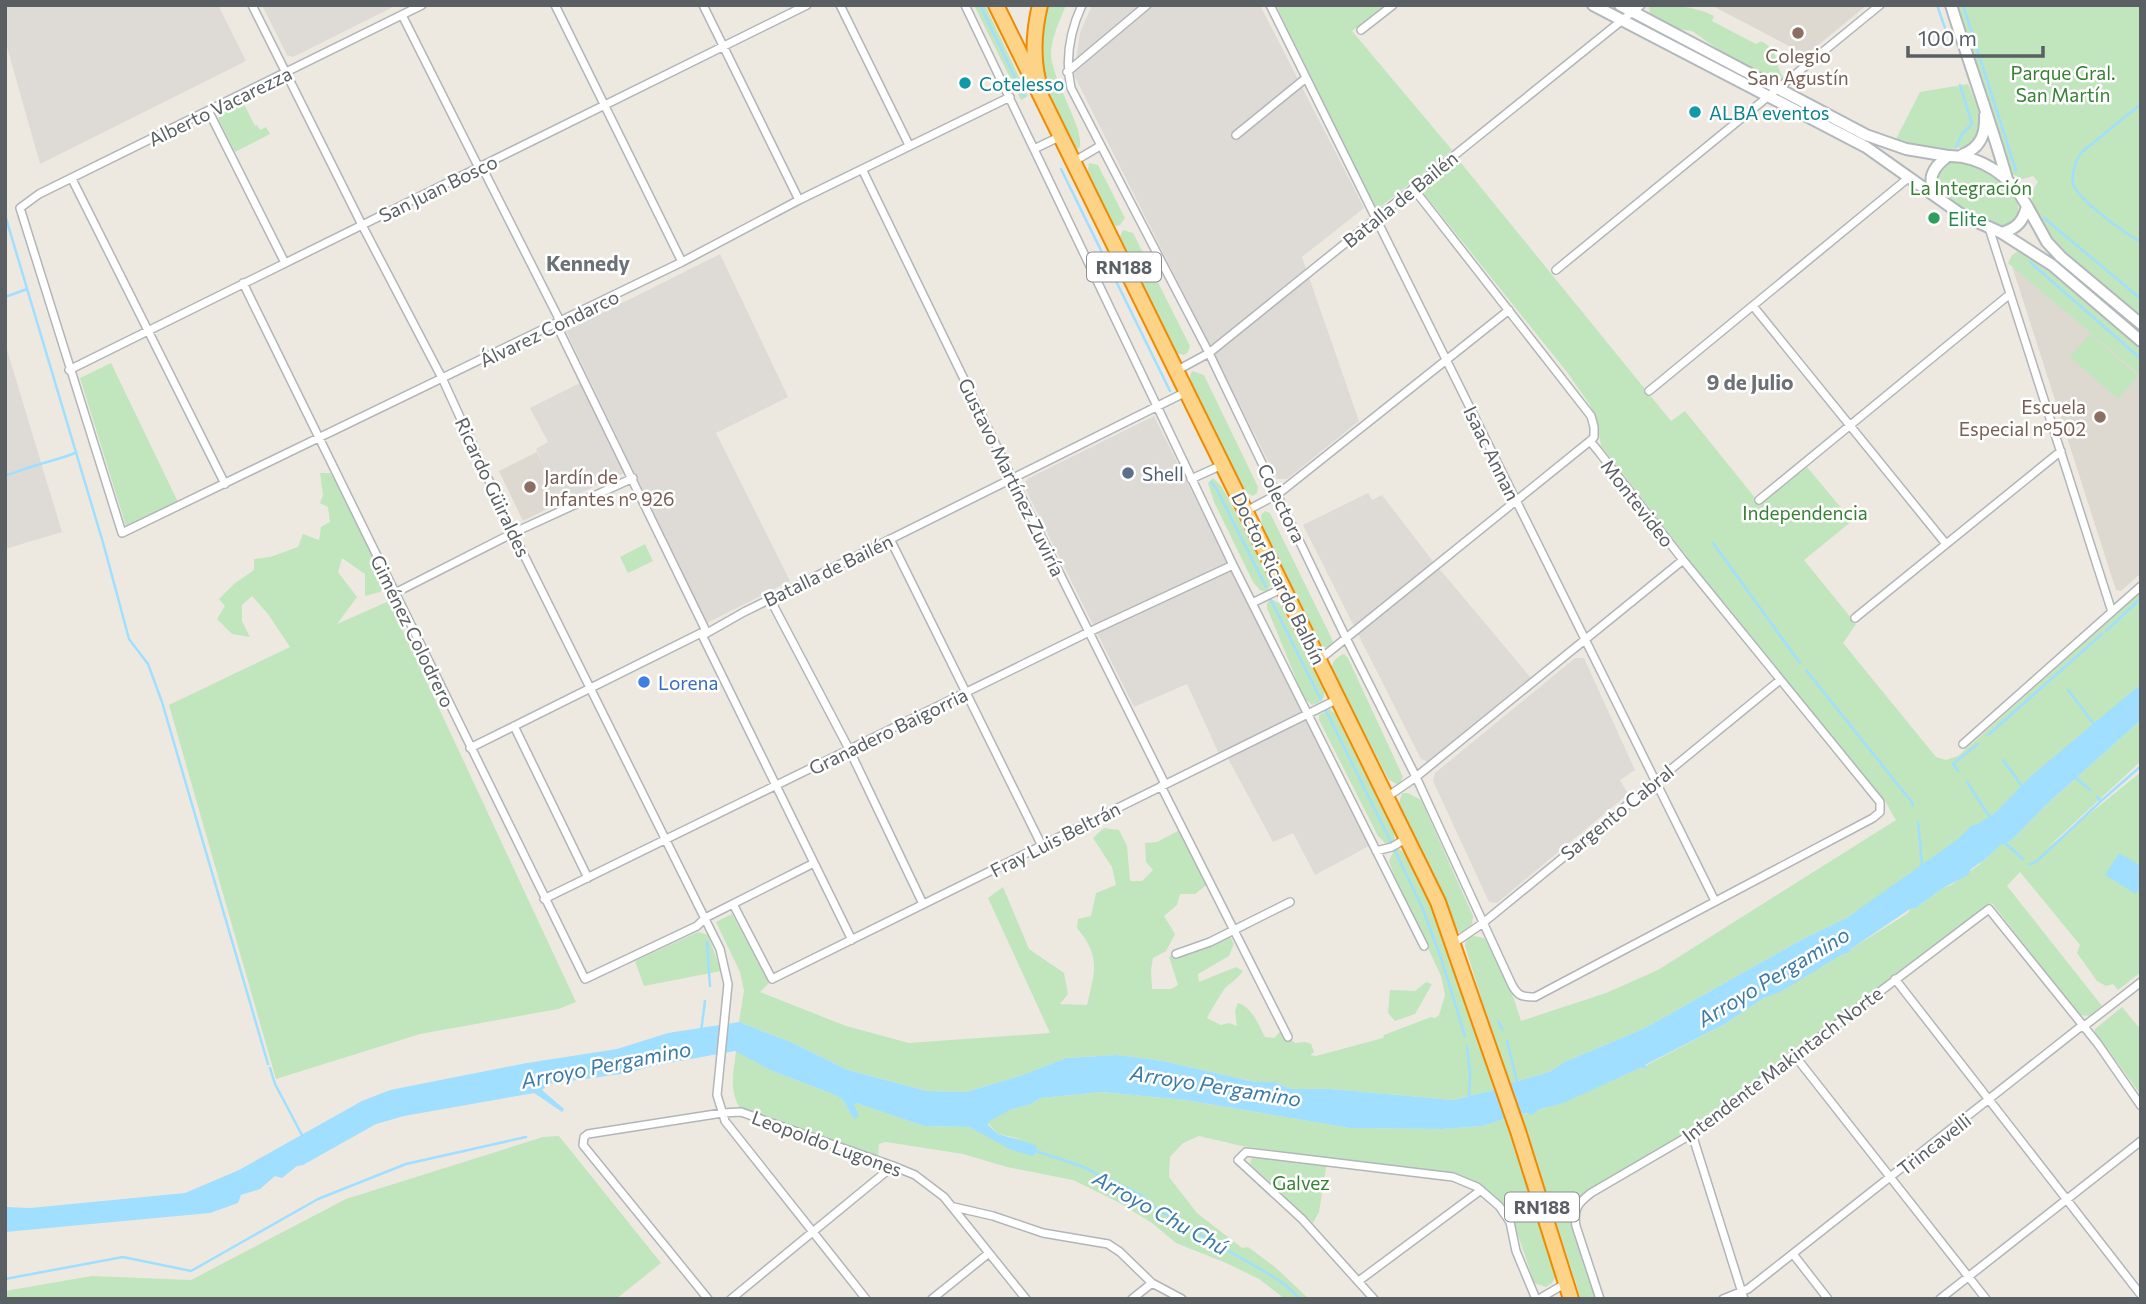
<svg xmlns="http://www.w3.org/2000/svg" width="2146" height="1304" font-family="Commissioner,sans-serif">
<rect width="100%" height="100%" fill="#ede9e1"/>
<path fill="#dedbd6" d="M5 5H218L246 61 40 164 5 40Z
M262 5H397L293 57 287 55Z
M1092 5H1260L1364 208 1302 257 1359 421 1287 479H1277L1074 75 1080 33Z
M720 254 788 397 716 433 790 581 707 623 566 331Z
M5 343 62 532 5 549Z
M580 383 624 473 561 502 536 449 548 442 530 408Z
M1154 416 1369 846 1315 875 1293 833 1273 842 1224 751 1219 754 1187 684 1134 707 1024 486 1027 479Z
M1368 493 1372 500 1382 495 1432 560 1531 678 1429 762 1421 759 1303 525Z
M1575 658H1584L1635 770 1620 780 1628 794 1497 903 1489 902 1433 781 1435 773Z"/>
<path fill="#ddd8d0" d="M1711 5H1867L1806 55Z
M2012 266 2141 376V573L2121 591 2116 590Z
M537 452 561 502 523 521 499 471Z"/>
<path fill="#c1e5bd" d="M974 5H985L1028 96 1021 100Z
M1046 5H1066C1060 20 1052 36 1051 52 1050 79 1087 131 1079 149L1072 146C1045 90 1031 70 1046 5Z
M1276 5H1386L1352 31 1452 150 1379 208 1373 205Z
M1649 5C1672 5 1692 5 1714 16L1712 21 1756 44 1761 41C1782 52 1773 64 1784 78L1776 81 1725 54 1692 31 1677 29 1650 14Z
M1956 5H2141V318C2114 296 2006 221 2038 182L2033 176 2023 179 2012 174 2005 160Z
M1968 84C1973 97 1981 112 1980 126 1977 163 1918 145 1895 141L1920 92Z
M242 100 255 126 257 125 260 130 266 127 270 134 235 152 219 120 218 114 222 110Z
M1457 158 1671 421 1685 411 1760 504 1807 467 1852 521 1804 560 1856 624 1843 643 1936 757 1946 760 1958 756 2141 592V684L1996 812 1880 896 1848 917 1801 940 1645 1028 1562 1063C1556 1073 1522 1079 1508 1084L1465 946C1466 934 1476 935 1485 939L1514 999 1521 1021 1606 993 1658 970 1896 820 1885 801 1687 557 1601 446 1597 422 1590 405 1567 372 1425 195 1423 190 1425 185Z
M1959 161C1981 166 2031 191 2015 220 2011 223 2010 225 2005 225 1990 227 1938 197 1936 181 1934 173 1941 168 1946 162Z
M1089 163 1098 165 1101 171 1125 218 1120 225 1115 226 1111 223 1087 176Z
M1123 230 1133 233 1190 346 1188 352 1184 355 1176 353 1119 239Z
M2017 252C2041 252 2119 327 2141 345V376L2008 263 2012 255Z
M2090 334 2138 376 2118 399 2070 357Z
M111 363 178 502 126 526 80 378Z
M1192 371 1204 375 1258 487 1257 493 1253 496 1245 492 1191 383 1190 376Z
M320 473H330L342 489 387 583 380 592 365 596V574L342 558 338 572 357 597 337 624 389 601 576 1002 558 1009 420 1034 276 1079 169 705 290 647 268 614 252 596 242 605V621L250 637 232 634 217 619 225 606 219 599 234 584 254 570V559L270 557 298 547 303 534 319 540 321 527 330 522 328 507 320 503 323 495Z
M1213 478 1222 487 1270 579 1271 585 1266 592 1260 590 1253 582 1214 502 1208 483Z
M1265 511 1270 513 1331 637 1333 642 1330 647H1324L1320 643 1262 527 1261 515Z
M645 544 653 561 628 573 620 557Z
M1271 599 1280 604 1324 691V697L1318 703 1312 705 1304 698 1267 608V603Z
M1344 654 1348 658 1403 777 1399 785 1389 780 1332 670C1332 661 1335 658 1344 654Z
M1330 709 1335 714 1394 832 1395 840 1391 844 1385 843 1378 836 1319 720V715Z
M2141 720V761L2046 849 2141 772V972L2118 990 2113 984 2106 986 2097 981 2077 953 2080 945 2020 872 2007 886 2102 1006 2089 1016 2079 1015 1992 903 1690 1131 1568 1205 1598 1299H1581L1522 1115 1562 1103 1640 1068 1646 1069 1645 1066 1725 1024 1764 998 1843 954 1849 953 1851 949 1908 913 1910 909 1916 908 1943 888 1951 885 1980 864 1999 845 2012 840 2046 805Z
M1402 793H1408L1421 800 1473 916 1472 924 1462 933 1457 931 1399 803Z
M1104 828 1119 830 1127 846 1130 881H1142L1153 870 1146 862 1145 843 1157 842 1180 830 1208 884 1195 894H1180L1177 905 1164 916 1175 934 1166 951 1153 958 1151 970 1152 989H1171L1178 985 1169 957 1181 948 1189 955 1230 936 1234 944 1229 956 1198 974 1199 982 1236 967 1243 971C1238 978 1232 982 1225 988 1224 989 1208 1015 1207 1018L1221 1025 1229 1023 1237 1026 1235 1011 1238 1003C1252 1007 1258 1024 1265 1037L1274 1038 1281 1031 1295 1043 1306 1042 1311 1044 1314 1052 1310 1055 1316 1056 1383 1038 1384 1035 1431 1017 1435 1018 1439 1015 1445 995 1441 976 1394 875 1389 861 1394 850 1399 849 1405 853C1445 928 1470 1009 1494 1090L1453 1100 1331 1089H1291L1275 1082H1255L1163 1061 1117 1055 1066 1058 1020 1076 966 1092 927 1091 848 1070 793 1043 739 1022 744 991 740 972 716 922 732 914 769 983 760 992 846 1026 909 1043 1050 1033 988 898 1003 887 1029 949 1064 973 1068 994 1060 1004 1087 1005C1095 971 1101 957 1077 928L1078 919 1091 916 1096 893 1116 885 1112 867 1093 838Z
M698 932 708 935 721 971 644 986 635 961Z
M1426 982 1432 984 1415 1014 1395 1021 1388 1013 1390 990 1415 991Z
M2122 1007 2141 1030V1095L2095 1032V1029Z
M736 1051 770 1070 835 1095 843 1100 854 1118 853 1104 856 1103 924 1126 969 1127 987 1135 1022 1139 998 1134 987 1122 1012 1109 1029 1105 1041 1098 1102 1092 1185 1100 1350 1128 1442 1129 1483 1126 1507 1118 1556 1276 1552 1283 1546 1287 1534 1283C1515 1226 1511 1193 1448 1174L1242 1146 1199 1136 1183 1143 1170 1157 1169 1177 1197 1213 1242 1248 1248 1247 1275 1267 1309 1299H1285L1259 1279 1226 1263 1176 1243 1152 1223 1118 1202 1073 1180 1007 1167 963 1154 886 1142 879 1144 878 1157 741 1109C728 1091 734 1071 736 1051Z
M559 1136 661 1263 616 1299H5V1291L92 1276 191 1280 346 1199 543 1137Z
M1252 1158 1327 1162 1319 1212 1313 1223 1250 1164Z"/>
<path fill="#a0dfff" d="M2141 684V720L2046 805 2012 840 2000 845 1983 861 1971 869 1968 875 1943 888 1916 908 1910 909 1851 949 1849 953 1843 954 1780 992 1764 998 1725 1024 1645 1065 1647 1069 1640 1068C1615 1080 1589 1091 1563 1103 1553 1107 1538 1107 1533 1115L1526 1113 1522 1115 1508 1084C1522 1079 1556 1073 1562 1063L1645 1028 1801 940 1848 917 1958 839 1971 826 1978 824 1996 812 2031 776Z
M2119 853 2141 866V886L2136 894 2105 875Z
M739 1022 793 1043 848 1070 927 1091 966 1092 1020 1076 1066 1058 1117 1055 1163 1061 1255 1082H1275L1291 1089H1331L1453 1100 1494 1090 1507 1118 1483 1126 1442 1129 1350 1128 1185 1100 1102 1092 1041 1098 1029 1105 1012 1109 988 1122V1125L998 1134 1036 1145 1037 1152 1033 1156 1012 1150 969 1127 924 1126 856 1103 854 1104 859 1116 854 1119 843 1100 835 1095 770 1070 735 1051 652 1066 628 1073 548 1084 542 1090 564 1109 562 1112 534 1093 404 1116 376 1124 303 1165 297 1166 282 1178 275 1176 260 1189 241 1195 238 1203 210 1213 5 1232V1207L30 1208 185 1193 239 1170 362 1101 390 1090 527 1063 617 1049 668 1033Z"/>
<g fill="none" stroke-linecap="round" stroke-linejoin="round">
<path stroke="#a0dfff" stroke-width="2.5" d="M980 5 1024 96
M1937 5 1945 28
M1963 5 2016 171
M2141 104 2082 152C2076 159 2071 175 2073 184 2077 199 2126 234 2141 242
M1956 147 1962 134 1972 124 1960 85
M1061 169 1170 391
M5 215 104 546 129 639 148 664 162 702 268 1064
M2044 218 2141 299
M2030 262 2141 359
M5 297 27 289
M5 475C15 474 22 469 31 467 46 462 60 459 75 453
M1211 482 1216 488 1266 587
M1713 543 1800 663
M1271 600 1321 700
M2106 631 2141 598
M1806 670 1911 801 1913 806
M2068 690 2094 724
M1326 711 1391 842
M1988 735 2102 634
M2003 760 2022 786
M1958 771 1953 764 1978 744
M2076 778 2090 790
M1967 782 1989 816
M2097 797 2101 801 2141 766
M1918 822 1922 864
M2005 843 2023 859
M1395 851 1422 907 1441 958 1465 1036
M2029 865 2037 861 2101 801
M707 942 710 986
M1498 1021 1503 1030
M701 1032 705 1001
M1507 1041 1517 1082
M1467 1046 1470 1074 1469 1098
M270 1068 275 1084 303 1137
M1036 1151 1081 1166 1139 1194 1161 1212 1267 1273 1286 1285 1300 1299
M5 1279 123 1257 191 1271 318 1199 406 1164 526 1137"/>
<g stroke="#b2b5b9" stroke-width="10">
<path id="street" d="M252 5 362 225 443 380 513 533 720 949 728 984 717 1095 725 1121 866 1299
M422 5 39 194 20 208 122 533 682 262 799 200 1010 97
M555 5 682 262
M703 5 799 200
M840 5 909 145
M965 5 1233 565 1424 946
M1082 5C1070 31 1065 60 1071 88L1209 353 1346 638 1416 777 1512 985C1518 996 1522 997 1535 997L1873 818 1880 812V802L1683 560 1599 452 1590 441 1594 437V427L1591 416 1413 188
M1270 5 1715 901
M402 15 479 168
M1361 30 1393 5
M1067 72 1147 5
M209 112 285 263
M1236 135 1306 78
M1034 149 1059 137
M1073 162 1100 146
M482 167 558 317 559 330 707 633
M862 169 1012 478 1165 784
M72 179 225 484
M1989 228 2112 612
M1556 270 1880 5
M243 283 585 979 697 926 705 918 814 863
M1753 306 1946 544
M69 370 807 5
M1176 371 1209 353 1641 5
M1649 391 1907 179
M1191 479 1222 465
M1759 500 2010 294
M1246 511 1278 494 1509 310
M890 539 1042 846
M395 593 513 533 633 478
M770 599 849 749 923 904
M1252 603 1283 588
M1855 618 2061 451
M701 633 852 940
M1319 660 1590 441
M514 726 588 878
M1963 744 2141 586
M470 748 701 633H707L744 612 1186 392
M1161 786 1288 1037
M1387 797 1416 777 1683 560
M1376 851 1392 847 1407 838
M544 899 1089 632 1233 565
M733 904 772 979 1338 699
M1454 943 1483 923 1780 680
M1176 954 1210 942 1290 902
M1895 979 2141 1295
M1795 1056 1986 1299
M1692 1134 1744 1299
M954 1207 993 1216 1043 1233 1108 1244 1120 1252 1152 1283 1182 1299
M1793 1254 1828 1299
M1360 1280 1481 1190
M708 1299 583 1145 584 1137 588 1134 722 1113 741 1112 893 1166 915 1175 944 1197 1026 1299
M731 1299 893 1166
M932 1299 989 1253
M1132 1299 1152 1283
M1374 1299 1302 1219 1238 1160 1246 1152 1453 1177 1477 1187 1499 1206 1510 1222 1516 1251 1536 1299
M1539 1299 1566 1283
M1600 1299 1576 1226C1573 1209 1578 1203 1591 1193L1692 1134 1989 909 2098 1044 2141 1106
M1723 1299 1748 1289 2079 1028 2083 1027 2141 982
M1940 1299 2141 1141"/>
</g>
<g stroke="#b3b8bc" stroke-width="14">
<path id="secondary" d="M1593 5 1866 147 1962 215 2002 233 2052 265 2141 341
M1620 5 1866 135 1906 149 1948 156
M1951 5C1969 63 1990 120 2007 179
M1962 155C1980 148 1986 135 1985 115
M1939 198C1925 180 1932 168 1948 156 1981 155 2012 177 2027 206 2023 222 2017 228 2002 233
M2027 206 2047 242 2061 257 2141 324"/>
</g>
<g stroke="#ef8b00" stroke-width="18">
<path id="highway" d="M996 5 1438 902 1518 1131 1571 1299
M1038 80C1032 54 1034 30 1040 5"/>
</g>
<use href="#street" stroke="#fff" stroke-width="7"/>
<use href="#secondary" stroke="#fff" stroke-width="10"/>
<use href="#highway" stroke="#fdd388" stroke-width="14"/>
</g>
<g fill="#8d6e63" stroke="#fff" stroke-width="2.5">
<circle cx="1798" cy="33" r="7"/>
<circle cx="2100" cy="417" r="7"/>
<circle cx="530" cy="487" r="7"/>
</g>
<g fill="#0f9aa8" stroke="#fff" stroke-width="2.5">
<circle cx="965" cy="83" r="7"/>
<circle cx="1695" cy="112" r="7"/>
</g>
<circle fill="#2e9e5b" stroke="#fff" stroke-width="2.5" cx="1934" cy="218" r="7"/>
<circle fill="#5c6f8a" stroke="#fff" stroke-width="2.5" cx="1128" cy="473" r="7"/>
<circle fill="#3f7fe0" stroke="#fff" stroke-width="2.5" cx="644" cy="682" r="7"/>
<g text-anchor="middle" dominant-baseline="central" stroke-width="5" stroke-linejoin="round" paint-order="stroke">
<g fill="#fff" stroke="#8c8f92" stroke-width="2">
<rect x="1087" y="252.5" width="74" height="29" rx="5"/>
<rect x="1505" y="1192.5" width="74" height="29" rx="5"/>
</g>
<g font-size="18" font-weight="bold" fill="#5a5f63">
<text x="1124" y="267">RN188</text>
<text x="1542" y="1207">RN188</text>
</g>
<g font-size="19" fill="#785e54" stroke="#fff">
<text x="1798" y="55">Colegio<tspan x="1798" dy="22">San Agustín</tspan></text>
<text x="2086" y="406" text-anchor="end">Escuela<tspan x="2086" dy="22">Especial n°502</tspan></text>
<text x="544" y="476" text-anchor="start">Jardín de<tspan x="544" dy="22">Infantes nº 926</tspan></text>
</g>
<g font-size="19" fill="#378133" stroke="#fff">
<text x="2063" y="72">Parque Gral.<tspan x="2063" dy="22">San Martín</tspan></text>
<text x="1971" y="187">La Integración</text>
<text x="1805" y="512">Independencia</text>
<text x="1301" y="1182">Galvez</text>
</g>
<g font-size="19" fill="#0d838f" stroke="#fff" text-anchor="start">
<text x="979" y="83">Cotelesso</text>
<text x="1709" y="112">ALBA eventos</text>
</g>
<g font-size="19" fill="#5a5f63" stroke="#fff">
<text transform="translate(220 106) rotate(-26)">Alberto Vacarezza</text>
<text transform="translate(438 188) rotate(-26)">San Juan Bosco</text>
<text transform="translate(1400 199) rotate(-39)">Batalla de Bailén</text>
<text transform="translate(549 328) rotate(-26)">Álvarez Condarco</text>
<text transform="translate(1492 453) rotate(64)">Isaac Annan</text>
<text transform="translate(1012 477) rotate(64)">Gustavo Martínez Zuviría</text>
<text transform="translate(493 487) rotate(65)">Ricardo Güiraldes</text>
<text transform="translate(1282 503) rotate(64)">Colectora</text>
<text transform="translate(1638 503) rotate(52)">Montevideo</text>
<text transform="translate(828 570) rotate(-26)">Batalla de Bailén</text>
<text transform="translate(1279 578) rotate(64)">Doctor Ricardo Balbín</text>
<text transform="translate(413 631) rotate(64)">Giménez Colodrero</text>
<text transform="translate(888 731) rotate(-26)">Granadero Baigorria</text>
<text transform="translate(1617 812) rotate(-39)">Sargento Cabral</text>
<text transform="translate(1055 839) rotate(-27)">Fray Luis Beltrán</text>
<text transform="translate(1782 1064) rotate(-37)">Intendente Makintach Norte</text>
<text transform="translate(827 1143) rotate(20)">Leopoldo Lugones</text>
<text transform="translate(1934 1144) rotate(-38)">Trincavelli</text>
</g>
<g font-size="19" fill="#27864d" stroke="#fff" text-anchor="start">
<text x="1948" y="218">Elite</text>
</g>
<g font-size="19" fill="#4e5e75" stroke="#fff" text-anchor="start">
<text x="1142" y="473">Shell</text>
</g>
<g font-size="19" fill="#366cbe" stroke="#fff" text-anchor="start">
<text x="658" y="682">Lorena</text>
</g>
<g font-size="21" font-weight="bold" fill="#6b7175" stroke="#fff">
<text x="588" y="262">Kennedy</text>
<text x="1750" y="381">9 de Julio</text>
</g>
<g font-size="21" font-style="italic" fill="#3b7ba8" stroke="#fff">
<text transform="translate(1773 976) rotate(-31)">Arroyo Pergamino</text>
<text transform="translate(606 1064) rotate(-11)">Arroyo Pergamino</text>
<text transform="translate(1216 1085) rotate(9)">Arroyo Pergamino</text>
<text transform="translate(1161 1212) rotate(29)">Arroyo Chu Chú</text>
</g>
</g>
<rect width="2146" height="1304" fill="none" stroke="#5a5f63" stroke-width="14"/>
<path d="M1908 46v10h135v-10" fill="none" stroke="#5a5f63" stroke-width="3.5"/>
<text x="1918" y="46" font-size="21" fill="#5a5f63" stroke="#ffffff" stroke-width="5" paint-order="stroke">100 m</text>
</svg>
